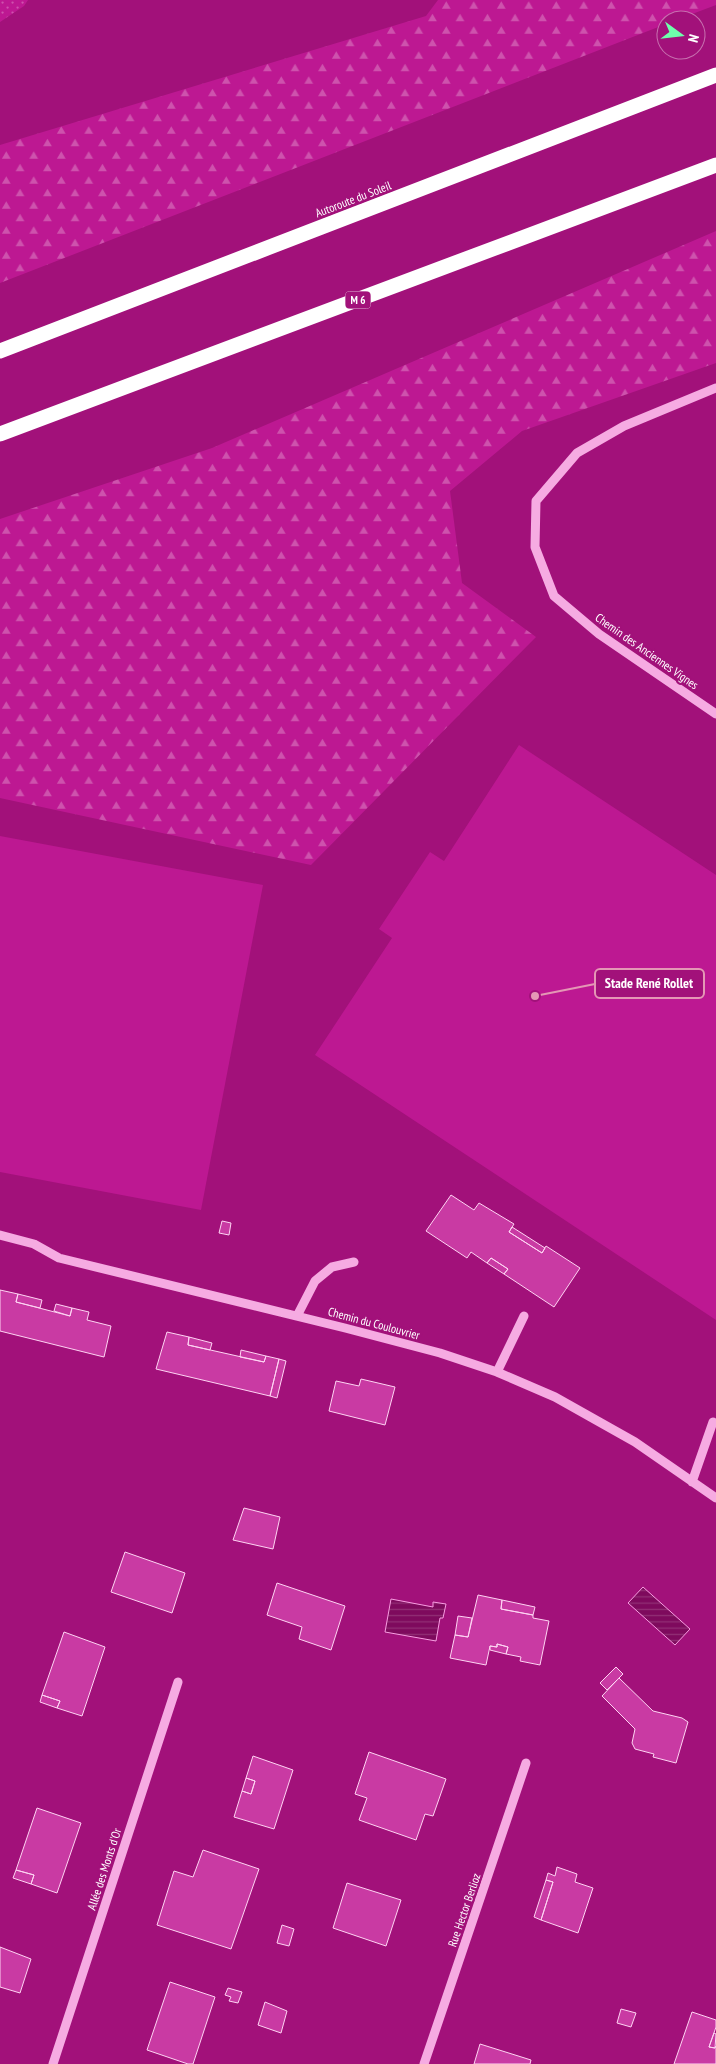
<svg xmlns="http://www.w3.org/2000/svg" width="716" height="2064" font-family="'PT Sans Narrow',sans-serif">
<defs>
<pattern id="forest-firs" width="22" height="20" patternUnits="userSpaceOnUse" patternTransform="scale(1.25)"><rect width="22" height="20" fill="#bd1892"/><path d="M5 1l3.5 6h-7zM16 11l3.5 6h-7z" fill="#ce52ad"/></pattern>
<pattern id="park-dots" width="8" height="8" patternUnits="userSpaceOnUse" patternTransform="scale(1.25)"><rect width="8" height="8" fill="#bd1892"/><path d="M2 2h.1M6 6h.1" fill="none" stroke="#ce52ad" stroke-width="1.8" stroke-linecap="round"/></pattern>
<pattern id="water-rules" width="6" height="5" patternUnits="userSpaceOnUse" patternTransform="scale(1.25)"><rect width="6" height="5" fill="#7e0a5d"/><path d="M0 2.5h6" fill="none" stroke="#912f75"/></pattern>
</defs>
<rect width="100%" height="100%" fill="#a2117a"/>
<path fill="url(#forest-firs)" d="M438 0H716V5L676 20H666V24L0 283V145L426 16Z
M716 231V363L522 431 450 491 462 583 536 637 311 865 0 798V519L212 448Z"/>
<path fill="url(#park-dots)" d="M0 0H28L24 6 0 22Z"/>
<path fill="#bd1892" d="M519 745 716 875V1320L315 1055 392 938 379 929 430 852 444 861Z
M0 836 263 885 201 1210 0 1172Z"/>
<path fill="url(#water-rules)" stroke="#f99de2" d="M643 1587 690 1629 675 1645 628 1603Z
M391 1599 433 1607V1602L446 1604 443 1618H440L436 1641 385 1632Z"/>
<path fill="#c93aa3" stroke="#fed4f3" d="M451 1195 474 1210 479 1203 514 1224 509 1232 542 1253 546 1246 580 1268 554 1307 504 1274 508 1269 491 1258 487 1263 471 1252 467 1258 426 1231Z
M222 1221 231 1223 229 1235 219 1233Z
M512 1227 545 1248 542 1253 509 1232Z
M491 1258 508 1269 504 1274 487 1263Z
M0 1290 18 1294 16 1302 70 1316 72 1308 89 1312 87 1320 111 1326 104 1357 0 1331Z
M18 1294 42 1300 40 1308 16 1302Z
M56 1304 72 1308 70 1316 54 1311Z
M167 1332 189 1337 188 1345 264 1362 266 1356 279 1359 270 1396 156 1369Z
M189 1337 212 1343 210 1350 188 1345Z
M241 1350 266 1356 264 1362 240 1357Z
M279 1359 286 1361 277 1398 270 1396Z
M361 1379 395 1387 385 1425 329 1411 336 1381 359 1386Z
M244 1508 280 1517 273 1549 233 1540Z
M125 1552 185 1573 172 1613 111 1592Z
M277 1583 345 1606 331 1650 299 1639 302 1627 267 1615Z
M478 1595 502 1600 501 1609 533 1615V1618L549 1621 540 1665 520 1661 521 1657 506 1654 508 1647 497 1644V1647L490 1646 486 1665 450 1658 455 1635 468 1637Z
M502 1600 535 1607 533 1615 501 1609Z
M458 1616 472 1618 468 1637 455 1635Z
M64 1632 105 1647 82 1716 57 1708 60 1701 42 1695Z
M497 1644 508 1647 506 1654 490 1650V1646L497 1647Z
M616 1667 623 1674 607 1690 600 1683Z
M619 1678 653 1711 682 1718 688 1722 676 1763 653 1757 654 1754 635 1749 632 1743 635 1729 602 1696Z
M42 1695 60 1701 57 1708 40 1702Z
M369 1752 446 1779 433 1816 425 1814 416 1840 359 1820 367 1798 355 1794Z
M253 1756 293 1770 274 1829 234 1817 242 1791 251 1794 255 1781 246 1778Z
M246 1778 255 1781 251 1794 242 1791Z
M37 1808 81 1823 57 1893 31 1884 34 1875 16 1870Z
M203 1850 259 1869 231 1949 157 1925 174 1871 193 1877Z
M557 1867 577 1874 575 1882 593 1888 578 1933 541 1920 553 1882 546 1880 548 1873 555 1876Z
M16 1870 34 1875 31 1884 13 1878Z
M546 1880 553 1882 541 1920 534 1917Z
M347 1883 401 1900 386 1946 333 1928Z
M282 1925 294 1929 289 1946 277 1943Z
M0 1947 31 1959 20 1993 0 1987Z
M170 1982 215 1997 193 2064H188L147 2050Z
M228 1988 242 1992 238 2003 229 2001 231 1997 225 1995Z
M265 2002 287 2011 281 2033 258 2025Z
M621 2009 636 2013 631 2027 617 2023Z
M692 2012 716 2020V2027L709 2047 715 2048 716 2046V2064H674Z
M714 2033 716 2034 715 2048 709 2047Z
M480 2044 531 2060 530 2064H474Z"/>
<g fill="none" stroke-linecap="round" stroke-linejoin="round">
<path stroke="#f6abe2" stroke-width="9" d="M716 388 624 426 577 453 536 501 535 547 554 596 599 634 716 714
M0 1235 34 1244 59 1258 345 1328 440 1353 497 1372 555 1397 635 1442 716 1498
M297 1316 315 1281 332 1267 354 1262
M497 1372 524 1316
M692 1482 713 1422
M53 2064 178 1682
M424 2064 526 1763"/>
<path stroke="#fff" stroke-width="15" d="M0 351 716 75
M0 434 716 165"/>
</g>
<g text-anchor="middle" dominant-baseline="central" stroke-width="4.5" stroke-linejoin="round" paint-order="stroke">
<rect fill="#a2117a" stroke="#e3b8d7" stroke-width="1" x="345.5" y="291.5" width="25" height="17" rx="4"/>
<g font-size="11" font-weight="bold" fill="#fff">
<text x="358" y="300">M 6</text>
</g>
<g font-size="12" fill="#fff" stroke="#a2117a">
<text transform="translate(353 199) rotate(-21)">Autoroute du Soleil</text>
<text transform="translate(647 651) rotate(35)">Chemin des Anciennes Vignes</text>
<text transform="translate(374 1323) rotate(15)">Chemin du Coulouvrier</text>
<text transform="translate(104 1869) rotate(-72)">Allée des Monts d'Or</text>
<text transform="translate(464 1910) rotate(-71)">Rue Hector Berlioz</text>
</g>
</g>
<path fill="none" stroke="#e497b5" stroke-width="2" d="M535 996L595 984"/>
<circle fill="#e497b5" stroke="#a2117a" stroke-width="2" cx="535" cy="996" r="5"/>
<rect fill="#a2117a" stroke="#e497b5" stroke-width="2" x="595" y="969" width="109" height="29" rx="5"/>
<g font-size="14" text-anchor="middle" font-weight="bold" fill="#fff">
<text x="649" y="988">Stade René Rollet</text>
</g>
<g transform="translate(681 35) rotate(105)"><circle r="24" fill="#a2117a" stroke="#c770af"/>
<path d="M0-4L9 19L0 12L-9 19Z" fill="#6fffac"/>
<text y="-8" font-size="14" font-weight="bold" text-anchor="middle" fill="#ffffff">N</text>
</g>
</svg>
